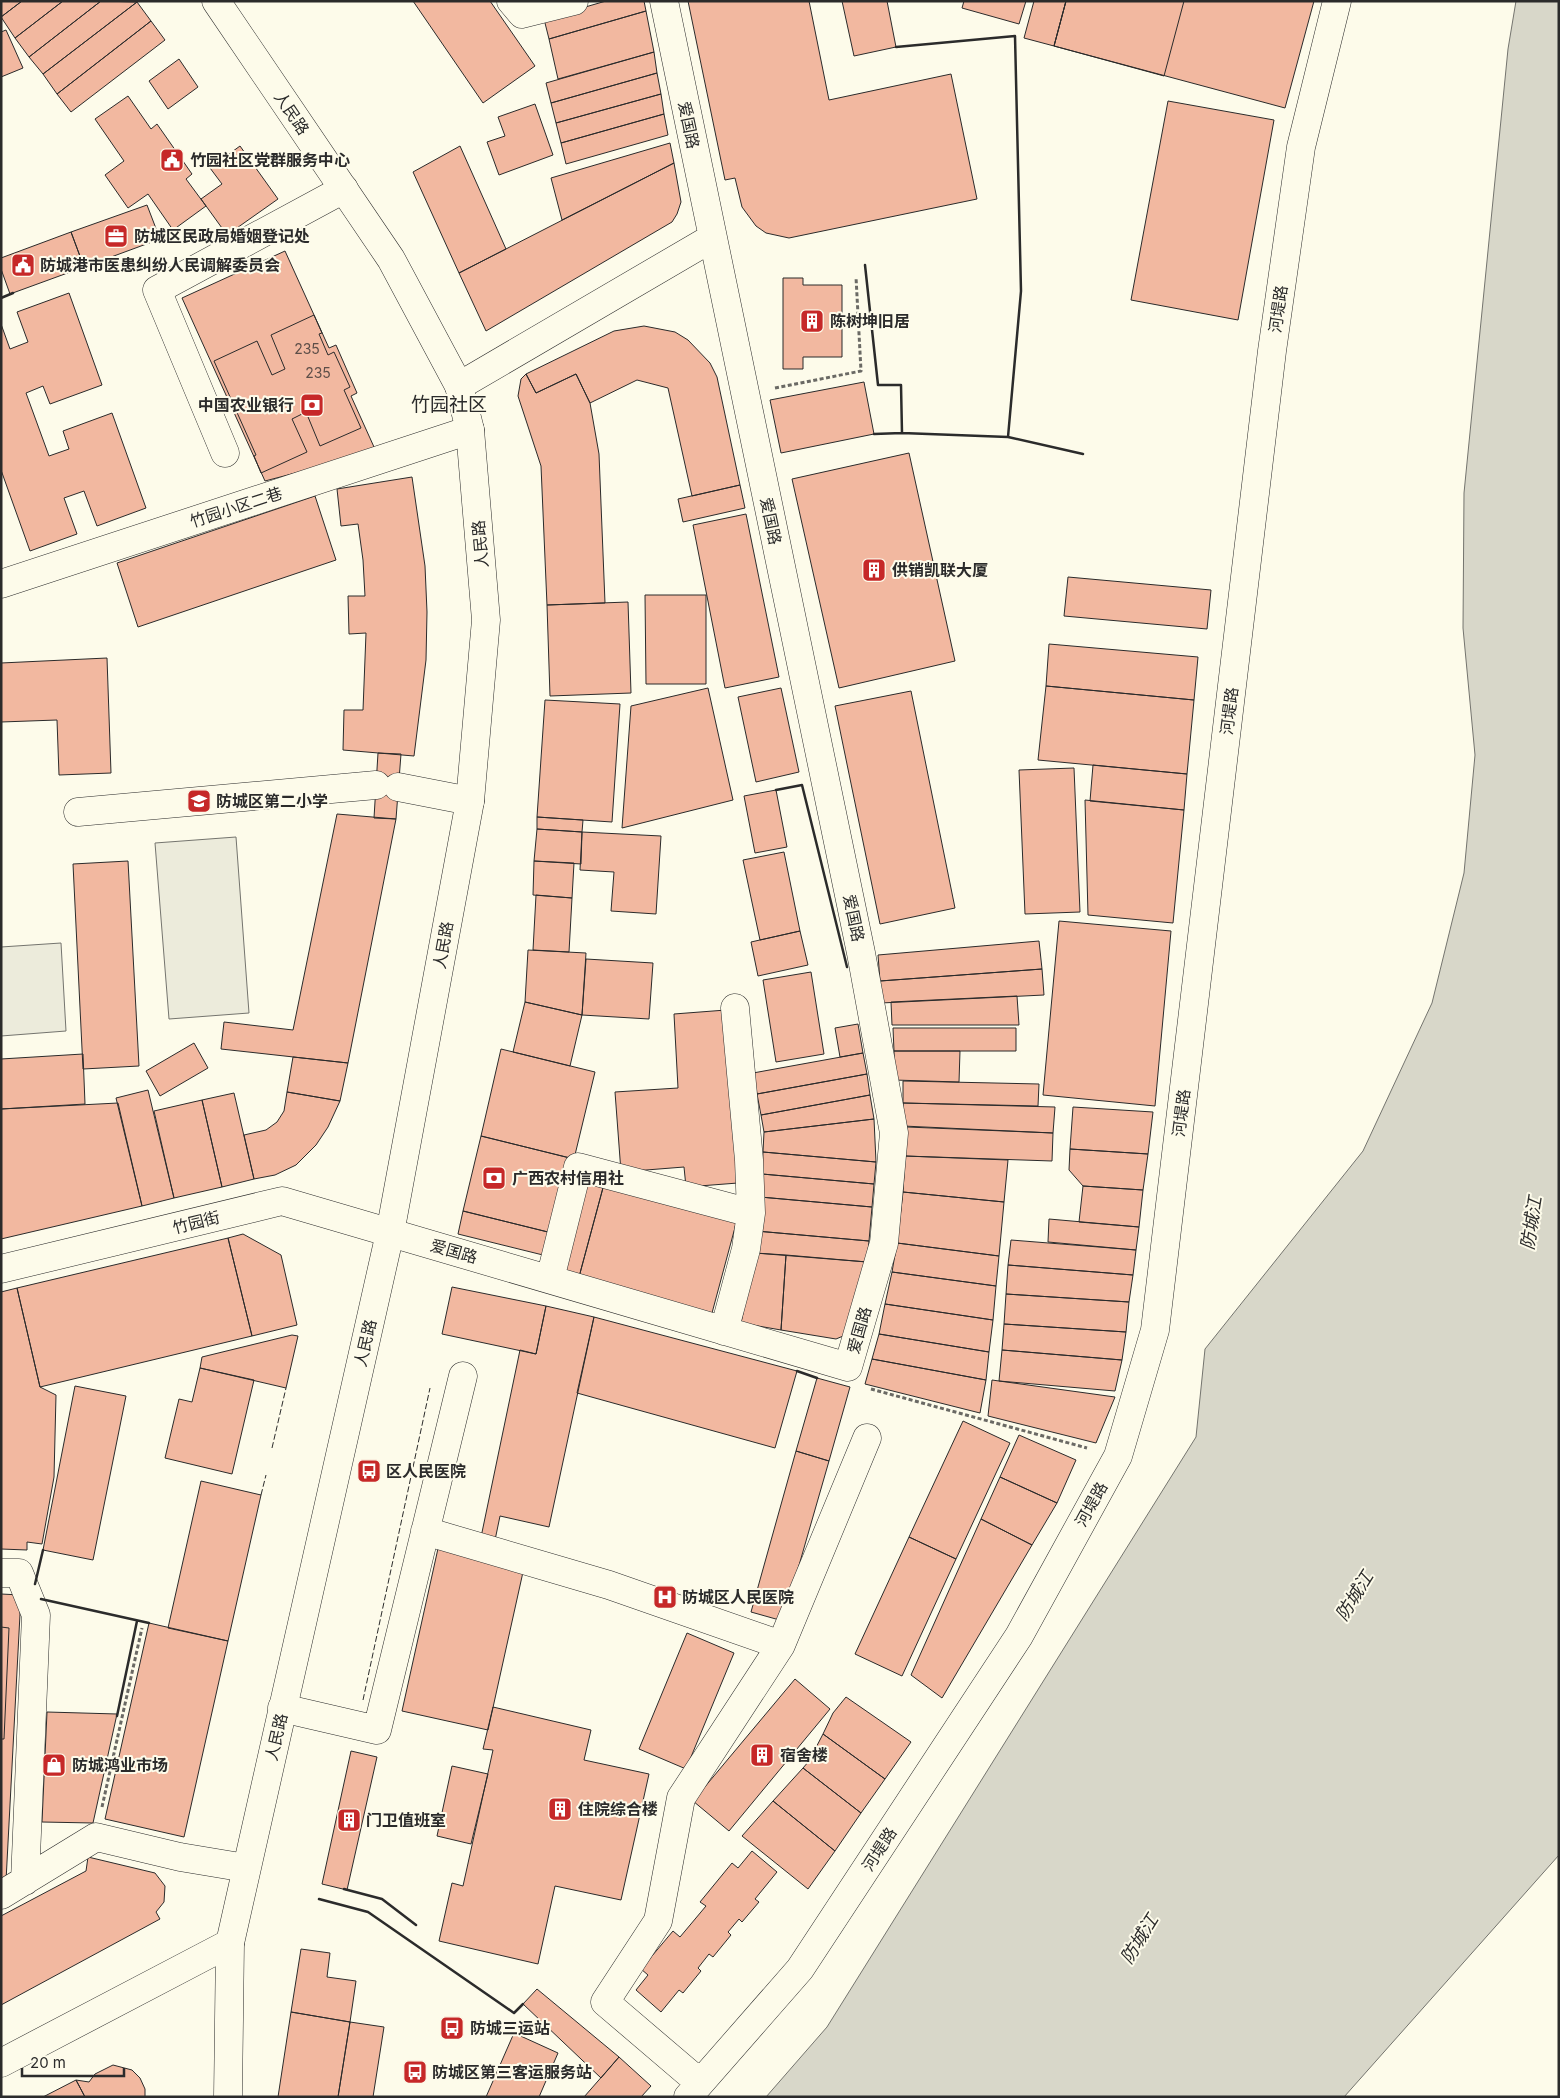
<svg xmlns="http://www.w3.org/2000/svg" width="1560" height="2098" font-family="Inter,'Noto Sans SC',sans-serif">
<rect width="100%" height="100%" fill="#fdfbea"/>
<path fill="#ecebdb" stroke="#74746e" d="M236 837 249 1013 169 1019 155 843Z
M61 943 66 1031 1 1036V947Z"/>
<path fill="#d8d7c9" stroke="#74746e" d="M1516 1H1559V1855L1344 2097H766L827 2027 1196 1437 1205 1349 1363 1151 1432 1003 1464 873 1475 755 1463 628 1464 493 1508 49Z"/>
<path fill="#f2b8a0" stroke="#2b2b2b" d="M1 1H22L1 17Z
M22 1H63L15 38 1 17Z
M63 1H101L29 57 15 38Z
M101 1 137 2 43 74 29 57Z
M413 1H490L535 66 483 103Z
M606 1H644L646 11 549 39 544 19Z
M688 1H809L829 100 951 74 977 199 789 238 766 233 756 226 742 207 735 178 725 180Z
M842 1H887L896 47 854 56Z
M964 1H1026L1019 24 962 8Z
M1034 1H1066L1054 46 1024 38Z
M1066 1H1184L1164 76 1054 46Z
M1066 1H1314L1285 108 1054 46Z
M137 2 151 21 57 94 43 74Z
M646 11 654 52 558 79 549 39Z
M151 21 165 40 71 112 57 94Z
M6 30 23 68 1 77V32Z
M654 52 657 73 551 103 546 83Z
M179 59 198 87 168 109 149 81Z
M657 73 661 94 556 123 551 103Z
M661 94 664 114 561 143 556 123Z
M128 96 151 129 157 124 192 174 186 179 206 206 173 230 148 194 128 208 105 175 124 161 95 119Z
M1168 101 1274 120 1238 320 1131 300Z
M535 104 553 155 499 175 487 142 505 136 498 117Z
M664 114 668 135 566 164 561 143Z
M670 143 674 163 562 220 551 178Z
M240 146 278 199 227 235 201 199 222 184 210 168Z
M460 146 506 249 459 273 413 172Z
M674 163 681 202 677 214 672 222 486 331 459 273Z
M147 205 160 239 84 267 71 232Z
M71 232 84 267 10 294 1 269V258Z
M285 251 329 348 336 345 357 393 351 396 374 447 341 461 265 481 182 298Z
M783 278H803V285H842V357H803V369H783Z
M69 293 102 385 50 404 43 386 26 393 49 456 69 449 63 431 112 413 146 508 97 526 84 491 64 498 77 534 30 551 1 470V324L10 349 28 342 17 312Z
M314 315 322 333 319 334 328 355 334 352 350 387 344 390 361 428 320 446 306 412 292 419 307 452 261 473 254 456 256 455 214 361 257 341 272 375 285 369 271 335Z
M644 326 675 332 688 340 710 363 717 377 740 485 692 496 668 388 637 380 590 403 576 374 536 393 526 374 614 331Z
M526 374 536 393 576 374 590 403 599 454 605 603 547 605 541 466 518 396 521 379Z
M864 382 874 434 781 453 770 400Z
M909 453 955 661 839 688 792 479Z
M412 477 425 566 427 612 426 660 414 756 343 750 344 710H363L366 633 349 634 348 596H365L363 560 358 524 341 526 337 489Z
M740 485 745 508 683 522 678 499Z
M315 496 336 560 138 627 117 563Z
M746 514 779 677 725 688 693 525Z
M1068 577 1211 590 1207 629 1064 616Z
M645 595H706V684H646Z
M628 602 631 693 550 696 547 605Z
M1049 644 1198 657 1194 700 1046 686Z
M107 658 111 773 59 775 57 720 1 722V663Z
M1046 686 1194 700 1187 774 1038 760Z
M708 688 733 800 622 828 631 706Z
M781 688 799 772 756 782 738 697Z
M911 691 955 908 880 924 835 706Z
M545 700 620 704 612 822 537 817Z
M378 753 401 754 396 819 374 818Z
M1093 765 1187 774 1184 810 1090 801Z
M1074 768 1080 912 1025 914 1019 770Z
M776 790 787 847 755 853 744 796Z
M1085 800 1184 810 1173 923 1088 915Z
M337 814 396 819 348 1063 221 1049 224 1022 293 1030Z
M537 817 583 820 582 832 537 829Z
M537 829 582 832 581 864 534 861Z
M582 832 661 836 656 914 611 911 614 872 580 870Z
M784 852 800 931 760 940 743 860Z
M128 861 139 1066 83 1069 73 864Z
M534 861 574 863 572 898 533 895Z
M536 895 572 898 569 952 533 950Z
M1059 921 1171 931 1155 1106 1043 1095Z
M800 931 808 965 758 976 751 942Z
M1039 941 1042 969 880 981 878 955Z
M528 950 586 953 582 1015 525 1002Z
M586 959 653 963 649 1019 582 1015Z
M1042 969 1044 995 881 1003 880 981Z
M811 972 824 1054 776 1062 763 980Z
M1017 996 1019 1025H892L891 1002Z
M525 1002 582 1015 570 1066 513 1052Z
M726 1010 738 1183 686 1187 684 1167 621 1172 615 1092 678 1088 674 1014Z
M858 1024 863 1053 840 1057 835 1028Z
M893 1028H1016V1051H894Z
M194 1043 208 1068 160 1096 146 1071Z
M501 1049 595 1072 574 1159 481 1136Z
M894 1051H960L959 1082 894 1080Z
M863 1053 867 1074 757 1094 753 1073Z
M83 1054 85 1104 1 1109V1059Z
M293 1057 348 1063 340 1101 287 1092Z
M867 1074 870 1095 761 1115 757 1094Z
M903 1081 1039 1084 1038 1106 903 1103Z
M148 1090 174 1198 142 1206 116 1098Z
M287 1092 340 1101 328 1127 316 1145 296 1165 275 1175 254 1179 244 1135 266 1130 277 1122 284 1111Z
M234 1093 254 1179 222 1187 202 1100Z
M870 1095 874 1119 764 1132 761 1115Z
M202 1100 222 1187 174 1198 154 1111Z
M118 1103 142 1206 1 1239V1109Z
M903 1103 1055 1107 1053 1133 903 1126Z
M1073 1107 1153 1112 1148 1154 1070 1149Z
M874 1119 876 1162 763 1152 764 1132Z
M907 1127 1053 1133 1052 1161 905 1156Z
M481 1136 574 1159 556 1234 463 1211Z
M1070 1149 1148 1154 1143 1190 1083 1186 1069 1170Z
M763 1152 876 1162 874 1184 762 1174Z
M905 1156 1008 1160 1004 1202 903 1192Z
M762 1174 874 1184 872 1207 760 1197Z
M582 1178 604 1184 579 1277 557 1271Z
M604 1184 737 1220 712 1313 579 1277Z
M1083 1186 1143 1190 1139 1227 1079 1222Z
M903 1192 1004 1202 999 1256 897 1243Z
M760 1197 872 1207 869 1241 756 1231Z
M463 1211 556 1234 551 1257 458 1234Z
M1049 1219 1139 1227 1136 1250 1048 1242Z
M756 1231 869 1241 867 1262 755 1253Z
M243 1234 281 1255 297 1325 252 1336 228 1238Z
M228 1238 252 1336 40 1387 17 1288Z
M1011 1240 1136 1250 1133 1275 1008 1265Z
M897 1243 999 1256 996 1286 892 1272Z
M755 1253 786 1255 781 1330 741 1323Z
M786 1255 867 1262 848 1334 836 1339 781 1330Z
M1008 1265 1133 1275 1129 1302 1006 1294Z
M892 1272 996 1286 993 1320 885 1304Z
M452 1287 546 1306 536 1354 442 1334Z
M17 1288 40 1387 56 1395 54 1477 42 1544 27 1542V1550L1 1549V1292Z
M1006 1294 1129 1302 1126 1332 1004 1324Z
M885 1304 993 1320 989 1352 879 1334Z
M546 1306 594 1317 549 1527 500 1516 494 1545 480 1542 520 1350 536 1354Z
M594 1317 797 1371 775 1448 577 1393Z
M1004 1324 1126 1332 1122 1360 1002 1350Z
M879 1334 989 1352 986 1380 872 1359Z
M292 1335 298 1336 286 1388 200 1368 202 1357Z
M1002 1350 1122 1360 1115 1391 999 1381Z
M872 1359 986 1380 980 1413 865 1384Z
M200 1368 254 1380 232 1474 165 1458 179 1399 192 1402Z
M817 1378 850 1387 829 1461 796 1451Z
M992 1380 999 1381 1115 1397 1096 1443 988 1416Z
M75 1386 126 1396 93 1560 43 1550Z
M963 1421 1010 1443 956 1559 909 1537Z
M1019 1435 1076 1460 1057 1503 1000 1477Z
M796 1451 829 1461 783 1621 751 1612Z
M1000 1477 1057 1503 1032 1545 981 1519Z
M201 1481 261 1495 228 1641 168 1628Z
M981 1519 1032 1545 942 1698 911 1675Z
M909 1537 956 1559 902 1676 855 1654Z
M439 1544 525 1563 488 1730 402 1711Z
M1 1594 21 1595 6 1881 1 1884Z
M149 1623 228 1641 184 1837 105 1819Z
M1 1627 9 1628 4 1739H1Z
M687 1633 734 1653 686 1769 639 1749Z
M795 1679 830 1709 729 1831 693 1801Z
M846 1697 911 1742 885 1779 823 1734 833 1713Z
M493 1707 591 1730 584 1760 649 1774 621 1900 555 1886 538 1964 439 1941 452 1883 463 1886 493 1750 483 1749Z
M47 1712 117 1714 93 1823 42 1822Z
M823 1734 885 1779 861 1813 803 1768 809 1761Z
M351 1751 377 1757 347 1890 322 1884Z
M452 1766 488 1774 471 1844 437 1836Z
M803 1768 861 1813 835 1851 773 1801Z
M773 1801 835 1851 808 1889 742 1836Z
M752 1851 777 1872 755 1899 759 1902 742 1922 739 1919 728 1932 731 1935 713 1957 709 1954 698 1968 701 1971 683 1993 679 1990 661 2012 636 1990 648 1975 641 1969 673 1931 680 1937 706 1906 700 1902 732 1863 738 1868Z
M88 1857 155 1873 165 1886 164 1902 156 1912 160 1919 1 2005V1916L86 1871Z
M301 1949 330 1953 327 1977 356 1981 350 2022 291 2012Z
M537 1989 619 2057 601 2078 523 2004Z
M291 2012 350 2022 338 2097H278Z
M350 2022 384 2027 373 2097H338Z
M514 2033 558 2053 539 2097H486Z
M619 2057 651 2086 641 2097H584Z
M113 2065 132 2070 140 2078 145 2089V2097H85L76 2080 89 2082 95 2074Z
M76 2080 85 2097H43Z"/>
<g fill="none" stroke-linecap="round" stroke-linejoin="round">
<g stroke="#2b2b2b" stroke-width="29">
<path id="minor" d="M511 1 522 14 574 1
M459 386 712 238
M225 453 157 290 344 189
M1 584 470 430
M398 787 470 801
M78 812 376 785
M1 1269 282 1201 848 1367 884 1243 894 1133 861 953 664 1
M550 1279 578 1167 751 1213
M724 1331 746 1249 751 1213 749 1160 735 1008
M425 1531 609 1585 781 1645
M1 1573H19L36 1615 25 1881
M282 1708 377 1730 463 1376
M1 1895 96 1837 180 1857 246 1868
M700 2083 605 2002 658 1921 681 1798 781 1645 867 1438
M228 2097 230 1943
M688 2097 800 1969 1019 1636 1118 1456 1155 1330 1272 351 1301 147 1337 1"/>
</g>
<g stroke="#2b2b2b" stroke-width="29">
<path id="major" d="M1 2063 230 1943 390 1233 470 801 486 620 470 430 459 386 391 259 216 1"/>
</g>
<path stroke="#6a6964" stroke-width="3" stroke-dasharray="4 2.5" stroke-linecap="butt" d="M775 388 861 371 856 277
M871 1389 1087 1448
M102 1807 142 1628"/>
<use href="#minor" stroke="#fdfbea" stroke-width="28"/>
<use href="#major" stroke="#fdfbea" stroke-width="28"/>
<path stroke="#2b2b2b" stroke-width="1" stroke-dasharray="6 2.5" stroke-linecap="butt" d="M272 1448 286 1388
M261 1495 266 1475
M363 1700 430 1388"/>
<path stroke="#2b2b2b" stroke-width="2.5" d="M896 47 1015 36 1021 291 1008 437
M158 240 173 230
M865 265 878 385H901L902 433
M1 298 13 293
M874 434 902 433 1008 437 1083 454
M776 790 802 785 847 967
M797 1371 817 1378
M35 1584 43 1550
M41 1599 149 1623
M117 1716 137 1621
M344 1889 382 1899 416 1925
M319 1899 368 1912 514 2013 523 2004"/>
</g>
<defs>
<g id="civic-square" transform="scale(1.25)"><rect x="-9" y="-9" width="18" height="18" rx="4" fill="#c62828" stroke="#fdfbea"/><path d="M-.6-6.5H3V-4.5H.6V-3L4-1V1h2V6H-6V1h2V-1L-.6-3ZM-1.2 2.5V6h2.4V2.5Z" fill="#fff"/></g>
<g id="office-square" transform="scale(1.25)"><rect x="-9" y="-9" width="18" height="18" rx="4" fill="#c62828" stroke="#fdfbea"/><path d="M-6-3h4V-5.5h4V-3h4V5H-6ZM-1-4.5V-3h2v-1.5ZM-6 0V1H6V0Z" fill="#fff"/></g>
<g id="building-square" transform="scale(1.25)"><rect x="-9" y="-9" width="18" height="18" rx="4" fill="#c62828" stroke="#fdfbea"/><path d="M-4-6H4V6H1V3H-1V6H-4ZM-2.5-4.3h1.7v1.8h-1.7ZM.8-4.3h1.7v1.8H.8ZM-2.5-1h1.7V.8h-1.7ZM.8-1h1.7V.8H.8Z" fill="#fff"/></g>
<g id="bank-square" transform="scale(1.25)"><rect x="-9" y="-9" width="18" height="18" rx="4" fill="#c62828" stroke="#fdfbea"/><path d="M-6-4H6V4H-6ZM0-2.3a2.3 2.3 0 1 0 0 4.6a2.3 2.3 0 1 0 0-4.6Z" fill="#fff"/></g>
<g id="school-square" transform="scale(1.25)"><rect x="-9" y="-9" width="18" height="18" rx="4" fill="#c62828" stroke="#fdfbea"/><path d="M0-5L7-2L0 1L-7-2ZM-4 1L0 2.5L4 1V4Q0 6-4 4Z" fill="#fff"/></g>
<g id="bus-square" transform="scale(1.25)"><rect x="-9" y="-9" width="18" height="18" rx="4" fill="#c62828" stroke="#fdfbea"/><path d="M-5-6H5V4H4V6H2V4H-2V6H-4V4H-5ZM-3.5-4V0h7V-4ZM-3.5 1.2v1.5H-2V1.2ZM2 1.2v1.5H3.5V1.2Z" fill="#fff"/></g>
<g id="hospital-square" transform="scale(1.25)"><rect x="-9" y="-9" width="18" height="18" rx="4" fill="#c62828" stroke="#fdfbea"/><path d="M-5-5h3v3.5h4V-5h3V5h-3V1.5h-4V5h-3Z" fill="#fff"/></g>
<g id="shop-square" transform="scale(1.25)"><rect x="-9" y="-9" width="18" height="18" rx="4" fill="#c62828" stroke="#fdfbea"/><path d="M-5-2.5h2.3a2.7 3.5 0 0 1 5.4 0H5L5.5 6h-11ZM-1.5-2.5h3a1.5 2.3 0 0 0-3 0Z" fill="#fff"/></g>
</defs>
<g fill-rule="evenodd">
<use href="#civic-square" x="172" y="160"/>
<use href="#office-square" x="116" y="236"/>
<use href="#civic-square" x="23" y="265"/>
<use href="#building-square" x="812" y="321"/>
<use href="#bank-square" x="312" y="405"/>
<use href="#building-square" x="874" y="570"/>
<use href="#school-square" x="199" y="801"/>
<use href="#bank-square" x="494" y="1178"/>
<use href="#bus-square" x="369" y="1471"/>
<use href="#hospital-square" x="665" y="1597"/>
<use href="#building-square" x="762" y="1755"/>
<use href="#shop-square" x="54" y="1765"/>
<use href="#building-square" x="560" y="1809"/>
<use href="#building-square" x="349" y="1820"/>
<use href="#bus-square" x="452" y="2028"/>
<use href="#bus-square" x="415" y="2072"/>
</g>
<g text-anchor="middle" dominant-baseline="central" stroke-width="4" stroke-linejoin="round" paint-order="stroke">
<g font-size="14" fill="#5d4e48">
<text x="307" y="348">235</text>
<text x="318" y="372">235</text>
</g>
<g font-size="16" fill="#2b2b2b" stroke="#fdfbea">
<text transform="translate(292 113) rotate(56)">人民路</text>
<text transform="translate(689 125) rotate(78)">爱国路</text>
<text transform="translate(1278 309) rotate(-82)">河堤路</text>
<text transform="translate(236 507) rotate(-18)">竹园小区二巷</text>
<text transform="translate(771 521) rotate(78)">爱国路</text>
<text transform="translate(480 544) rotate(-95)">人民路</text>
<text transform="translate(1229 711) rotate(-83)">河堤路</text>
<text transform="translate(854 918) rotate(78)">爱国路</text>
<text transform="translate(443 945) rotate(-80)">人民路</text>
<text transform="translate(1181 1113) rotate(-83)">河堤路</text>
<text transform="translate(196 1222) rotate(-14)">竹园街</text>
<text transform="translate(454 1251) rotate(16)">爱国路</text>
<text transform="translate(859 1330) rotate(-74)">爱国路</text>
<text transform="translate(365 1343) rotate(-77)">人民路</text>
<text transform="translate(1091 1504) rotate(-61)">河堤路</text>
<text transform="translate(276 1737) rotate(-77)">人民路</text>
<text transform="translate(879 1849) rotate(-57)">河堤路</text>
</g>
<g font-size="16" font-weight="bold" fill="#2b2b2b" stroke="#fdfbea" text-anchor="start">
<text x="190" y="160">竹园社区党群服务中心</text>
<text x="134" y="236">防城区民政局婚姻登记处</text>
<text x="40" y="265">防城港市医患纠纷人民调解委员会</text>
<text x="830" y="321">陈树坤旧居</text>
<text x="294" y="405" text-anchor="end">中国农业银行</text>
<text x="892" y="570">供销凯联大厦</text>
<text x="216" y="801">防城区第二小学</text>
<text x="512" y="1178">广西农村信用社</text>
<text x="386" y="1471">区人民医院</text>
<text x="682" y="1597">防城区人民医院</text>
<text x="780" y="1755">宿舍楼</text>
<text x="72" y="1765">防城鸿业市场</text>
<text x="578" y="1809">住院综合楼</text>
<text x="366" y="1820">门卫值班室</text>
<text x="470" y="2028">防城三运站</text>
<text x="432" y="2072">防城区第三客运服务站</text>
</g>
<g font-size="18" font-style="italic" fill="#2b2b2b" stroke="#fdfbea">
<text transform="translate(1531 1223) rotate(-81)">防城江</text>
<text transform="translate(1354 1596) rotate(-58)">防城江</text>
<text transform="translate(1139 1939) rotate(-58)">防城江</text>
</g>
<g font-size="19" fill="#2b2b2b" stroke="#fdfbea">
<text x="449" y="404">竹园社区</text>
</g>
</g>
<rect width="1560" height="2098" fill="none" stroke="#2b2b2b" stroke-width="5"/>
<path d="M22 2068v8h102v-8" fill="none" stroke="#2b2b2b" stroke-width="2.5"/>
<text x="30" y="2068" font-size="15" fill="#2b2b2b" stroke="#fdfbea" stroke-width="4" paint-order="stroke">20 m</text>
</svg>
